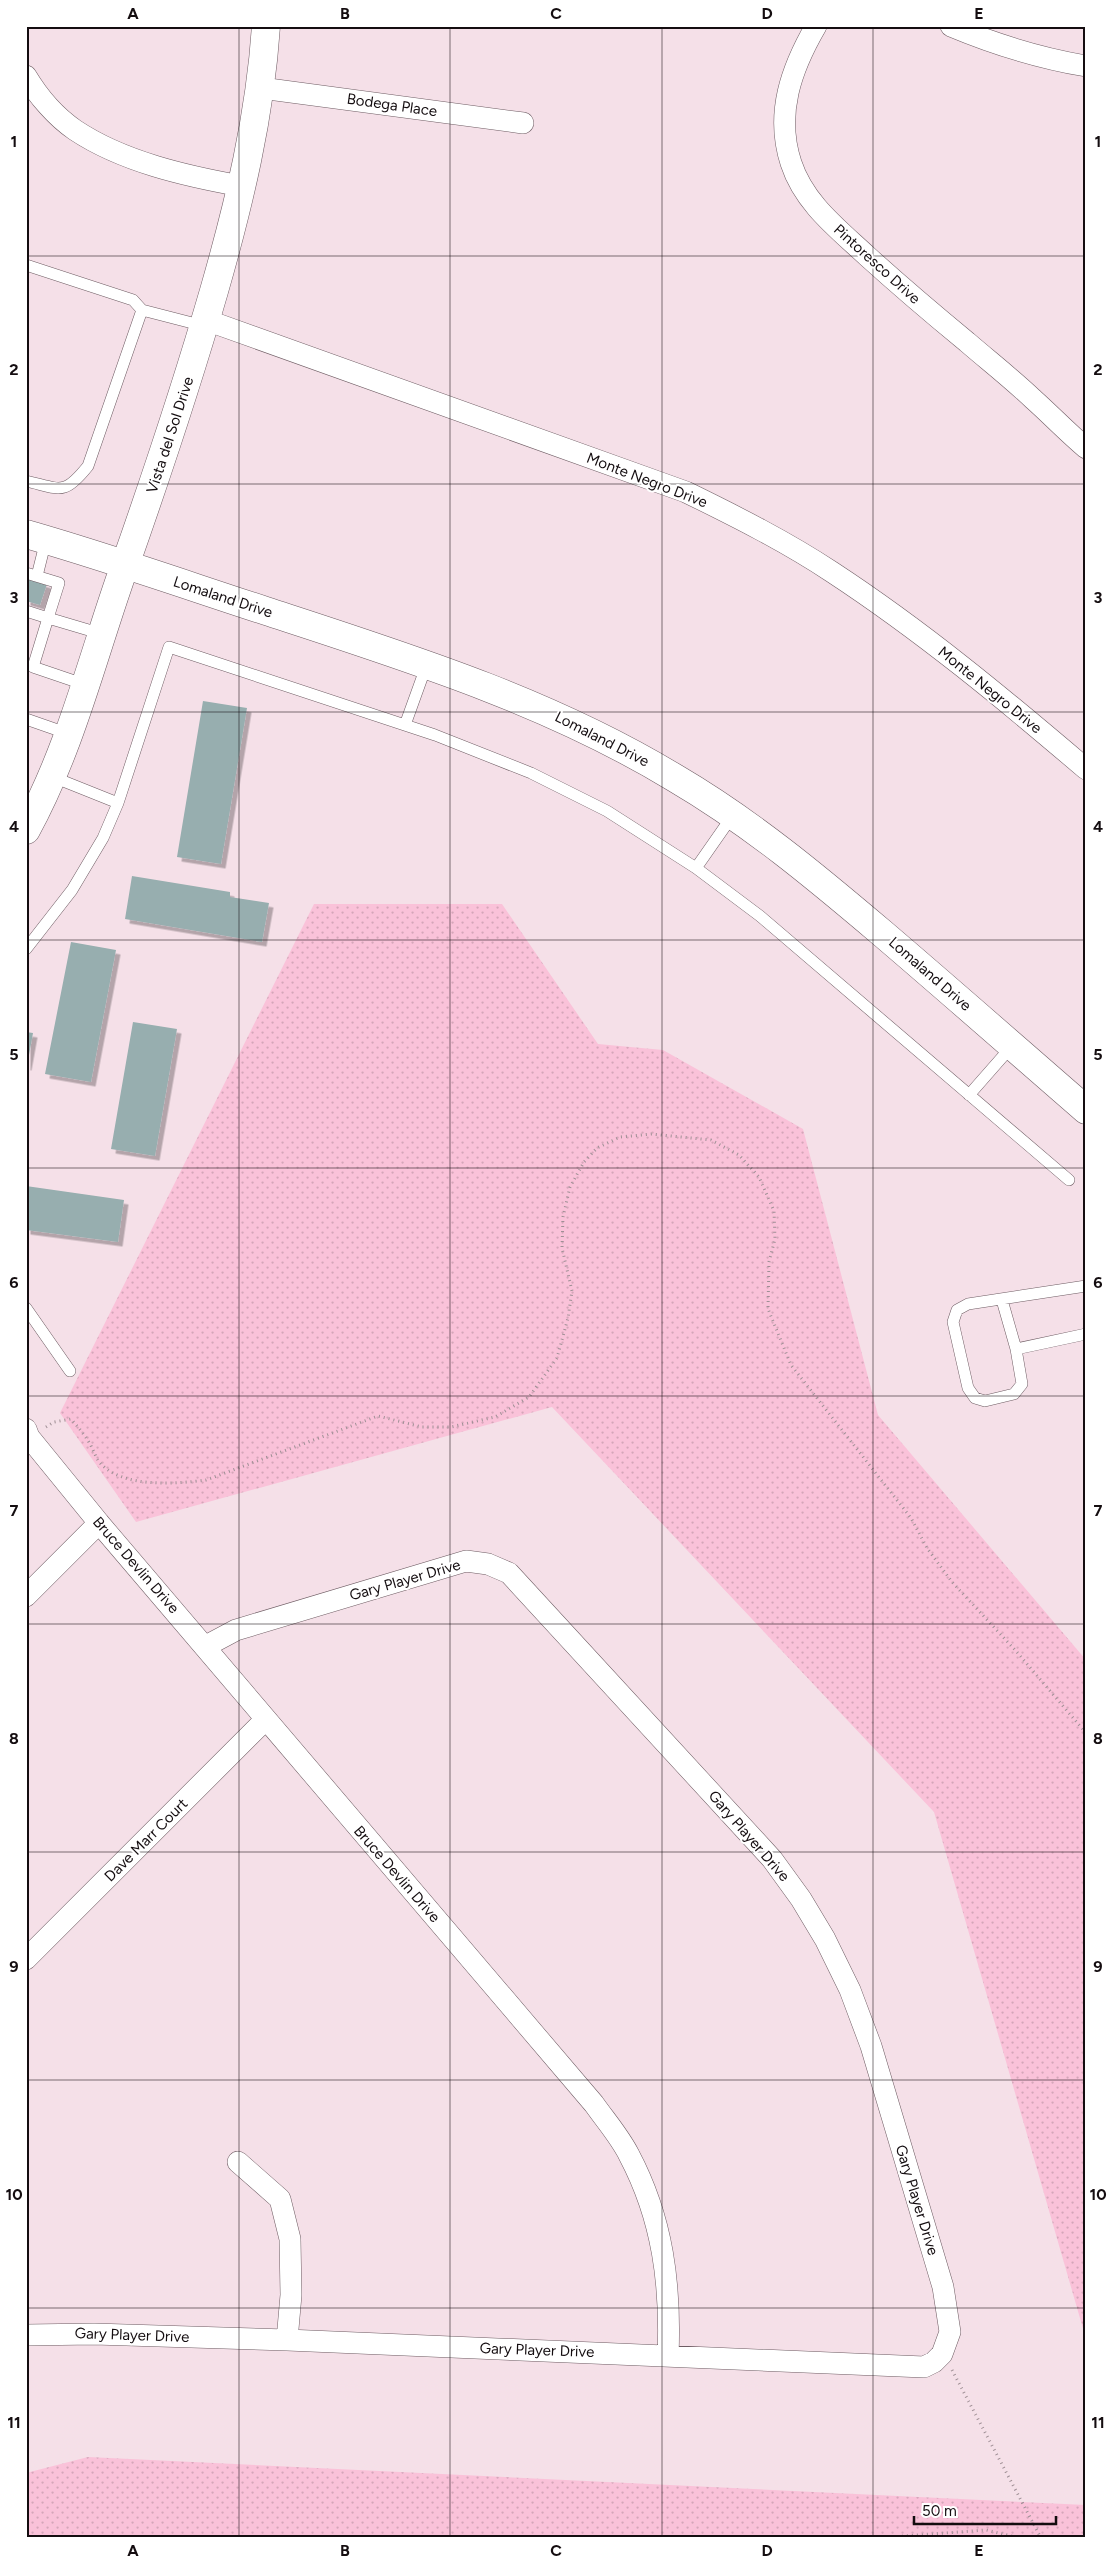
<svg xmlns="http://www.w3.org/2000/svg" width="1112" height="2564" font-family="Figtree,sans-serif">
<defs>
<pattern id="grass-dots" width="8" height="8" patternUnits="userSpaceOnUse" patternTransform="scale(1.25)"><rect width="8" height="8" fill="#fac2d9"/><path d="M2 2h.1M6 6h.1" fill="none" stroke="#d5a6b9" stroke-width="1.8" stroke-linecap="round"/></pattern>
<filter id="shadow"><feDropShadow dx="4.5" dy="4.5" stdDeviation="0" flood-color="#0004"/></filter>
</defs>
<rect width="100%" height="100%" fill="#f5e0e8"/>
<path fill="url(#grass-dots)" d="M314 904H502L598 1044 663 1050 803 1129 878 1415 1086 1660V2339L934 1812 552 1407 136 1522 60 1413Z
M88 2457 1086 2505V2538H26V2473Z"/>
<path fill="#97aeaf" filter="url(#shadow)" d="M26 578 47 584 40 605 26 601Z
M203 701 247 708 221 864 177 857Z
M132 876 230 892V897L269 903 262 942 125 919Z
M71 942 116 950 91 1082 45 1074Z
M133 1022 177 1029 155 1156 111 1149Z
M26 1032 33 1033 27 1066H26Z
M26 1186 124 1200 118 1242 26 1230Z"/>
<g fill="none" stroke-linecap="round" stroke-linejoin="round">
<g stroke="#6e5c63" stroke-width="12">
<path id="lane" d="M26 265 133 300 142 310
M26 481C61 489 64 496 88 466L142 310 204 326
M26 573 59 583 48 618 26 611
M37 576 46 540
M86 685 33 667 48 618 102 634
M26 719 69 734
M405 725 427 664
M53 777 118 803
M696 868 733 815
M26 949 72 890 103 838 118 803 169 647 435 735 531 773 607 811 696 868 760 916 1069 1180
M969 1095 1012 1046
M1086 1286 968 1304 957 1310 953 1322 968 1388 975 1398 985 1401 1014 1394 1022 1384 1016 1349 1086 1334
M1002 1300 1016 1349
M26 1308 70 1371"/>
</g>
<g stroke="#6e5c63" stroke-width="22">
<path id="street" d="M816 26C791 69 775 114 791 163 804 203 837 228 867 256 899 285 933 314 967 342 989 361 1012 379 1033 399 1051 415 1067 432 1086 448
M951 26C994 44 1039 58 1086 66
M26 76C38 96 56 117 75 130 123 162 186 176 241 186
M261 88 523 123
M206 320 686 492C735 516 785 541 832 572 922 631 1004 699 1086 769
M26 1429 29 1437 99 1523 594 2104C606 2121 620 2137 629 2155 663 2219 671 2285 668 2356
M26 1596 99 1523
M26 1959 265 1720
M238 2162 280 2199 290 2239 291 2295 287 2340
M26 2335 94 2334 287 2340 924 2367 934 2362 942 2354 950 2332 943 2287 871 2046 850 1990 825 1939 801 1899 772 1859 509 1573 488 1564 466 1561 236 1630 206 1646"/>
</g>
<g stroke="#6e5c63" stroke-width="29">
<path id="secondary" d="M26 534C107 557 186 585 266 611 407 657 548 701 675 778 750 822 816 877 882 933 950 991 1018 1051 1086 1110
M26 830C72 746 93 654 125 565 157 474 187 384 214 291 239 204 260 117 266 26"/>
</g>
<path stroke="#9f8f95" stroke-width="3" stroke-dasharray="1 4" stroke-linecap="butt" d="M46 1427 54 1422 71 1419C78 1427 85 1435 90 1444 94 1451 96 1459 101 1464 124 1488 175 1484 206 1480L378 1416 422 1427H451L495 1417 529 1397 557 1358 568 1318 572 1291 562 1248 563 1217 570 1187 584 1162 597 1148 620 1137 652 1134 711 1140 739 1155 759 1177 774 1211 775 1239 769 1262 768 1309 791 1365 911 1518 927 1548 952 1582 1016 1651 1086 1733
M952 2370 1041 2538
M877 2538 986 2530 1020 2538"/>
<use href="#lane" stroke="#fff" stroke-width="11"/>
<use href="#street" stroke="#fff" stroke-width="21"/>
<use href="#secondary" stroke="#fff" stroke-width="28"/>
</g>
<path fill="none" stroke="#140d10" stroke-width="1" stroke-opacity="0.55" d="M239 26V2538M450 26V2538M662 26V2538M873 26V2538M26 256H1086M26 484H1086M26 712H1086M26 940H1086M26 1168H1086M26 1396H1086M26 1624H1086M26 1852H1086M26 2080H1086M26 2308H1086"/>
<g text-anchor="middle" dominant-baseline="central" stroke-width="4" stroke-linejoin="round" paint-order="stroke">
<g font-size="15" fill="#140d10" stroke="#fff">
<text transform="translate(392 105) rotate(8)">Bodega Place</text>
<text transform="translate(877 264) rotate(42)">Pintoresco Drive</text>
<text transform="translate(170 435) rotate(-72)">Vista del Sol Drive</text>
<text transform="translate(647 480) rotate(21)">Monte Negro Drive</text>
<text transform="translate(223 597) rotate(18)">Lomaland Drive</text>
<text transform="translate(990 690) rotate(39)">Monte Negro Drive</text>
<text transform="translate(602 739) rotate(27)">Lomaland Drive</text>
<text transform="translate(930 974) rotate(41)">Lomaland Drive</text>
<text transform="translate(136 1565) rotate(49)">Bruce Devlin Drive</text>
<text transform="translate(405 1580) rotate(-16)">Gary Player Drive</text>
<text transform="translate(749 1836) rotate(49)">Gary Player Drive</text>
<text transform="translate(146 1840) rotate(-45)">Dave Marr Court</text>
<text transform="translate(397 1874) rotate(49)">Bruce Devlin Drive</text>
<text transform="translate(917 2200) rotate(73)">Gary Player Drive</text>
<text transform="translate(132 2335) rotate(2)">Gary Player Drive</text>
<text transform="translate(537 2350) rotate(2)">Gary Player Drive</text>
</g>
</g>
<rect width="1112" height="2564" fill="none" stroke="#ffffff" stroke-width="55"/>
<path d="M914 2516v8h142v-8" fill="none" stroke="#140d10" stroke-width="2.5"/>
<text x="922" y="2516" font-size="15" fill="#140d10" stroke="#ffffff" stroke-width="4" paint-order="stroke">50 m</text>
<rect x="28" y="28" width="1056" height="2508" fill="none" stroke="#140d10" stroke-width="2"/>
<g font-size="16" text-anchor="middle" font-weight="bold" fill="#140d10">
<text x="133" y="19">A</text>
<text x="345" y="19">B</text>
<text x="556" y="19">C</text>
<text x="767" y="19">D</text>
<text x="979" y="19">E</text>
<text x="14" y="147">1</text>
<text x="1098" y="147">1</text>
<text x="14" y="375">2</text>
<text x="1098" y="375">2</text>
<text x="14" y="603">3</text>
<text x="1098" y="603">3</text>
<text x="14" y="832">4</text>
<text x="1098" y="832">4</text>
<text x="14" y="1060">5</text>
<text x="1098" y="1060">5</text>
<text x="14" y="1288">6</text>
<text x="1098" y="1288">6</text>
<text x="14" y="1516">7</text>
<text x="1098" y="1516">7</text>
<text x="14" y="1744">8</text>
<text x="1098" y="1744">8</text>
<text x="14" y="1972">9</text>
<text x="1098" y="1972">9</text>
<text x="14" y="2200">10</text>
<text x="1098" y="2200">10</text>
<text x="14" y="2428">11</text>
<text x="1098" y="2428">11</text>
<text x="133" y="2556">A</text>
<text x="345" y="2556">B</text>
<text x="556" y="2556">C</text>
<text x="767" y="2556">D</text>
<text x="979" y="2556">E</text>
</g>
</svg>
